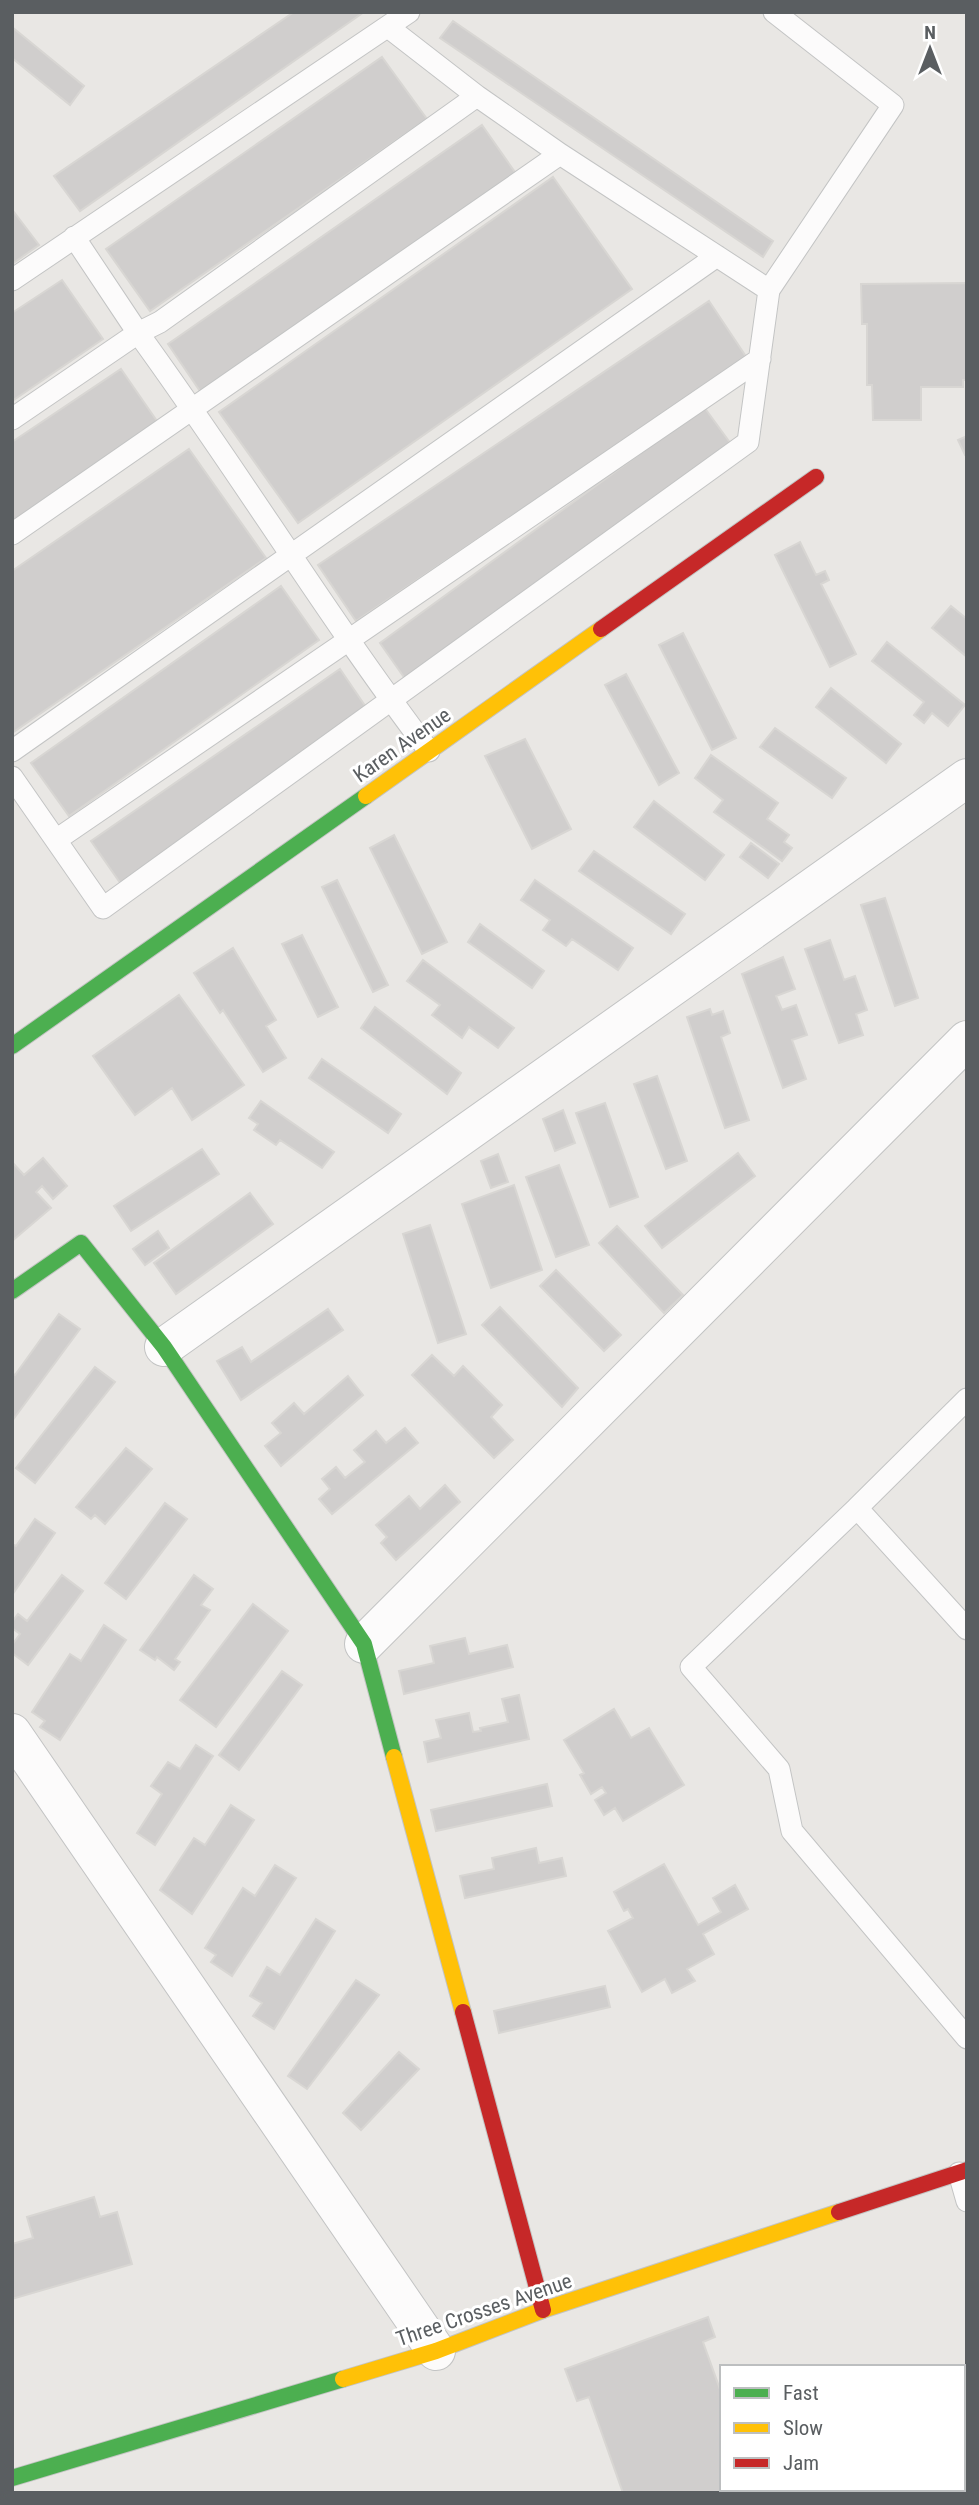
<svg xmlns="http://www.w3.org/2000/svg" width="979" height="2505" font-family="'Roboto Condensed',sans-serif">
<rect width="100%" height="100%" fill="#e9e7e4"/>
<path fill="#d0cecd" stroke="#d8d6d3" stroke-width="2" d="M294 12H364L80 211 54 176Z
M453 21 773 241 763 257 440 38Z
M12 27 84 86 70 105 12 58Z
M382 57 427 119 150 311 106 249Z
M482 125 517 175 202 394 168 344Z
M553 177 632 289 298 523 219 412Z
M14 212 39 245 12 264V213Z
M62 280 103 339 12 401V313Z
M966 283 967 380H963V387H921V420H873L872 385H867V324H862L861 284Z
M709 301 747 358 356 621 318 565Z
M121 369 159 424 12 522V442Z
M704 407 731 444 406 680 380 643Z
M967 436V454L965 455 958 440Z
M189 449 266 558 12 733V571Z
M800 542 816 575 825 571 829 580 821 584 856 654 830 667 775 555Z
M281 586 319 640 69 816 31 763Z
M951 606 967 619V657L932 628Z
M683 633 736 738 712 750 659 645Z
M887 642 965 705 948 726 932 713 924 723 914 715 924 702 872 661Z
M340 669 370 713 121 884 91 841Z
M626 674 679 773 659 785 605 685Z
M831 688 901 744 886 763 816 707Z
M775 728 846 778 832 798 760 747Z
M525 739 571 829 532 849 485 756Z
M711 755 778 803 767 819 789 835 784 842 792 848 782 861 714 812 723 800 695 778Z
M654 801 724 855 705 880 634 827Z
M394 835 447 942 422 954 370 848Z
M751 843 779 864 768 878 740 857Z
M594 851 685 914 671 934 579 871Z
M337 880 388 985 373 992 322 887Z
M535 880 633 948 618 970 572 939 566 946 543 930 550 920 521 900Z
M885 898 918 998 895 1006 861 905Z
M480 924 544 971 532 988 468 942Z
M302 935 338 1007 318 1017 282 944Z
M830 940 844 980 855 976 867 1010 856 1014 863 1035 839 1043 805 949Z
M233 948 276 1020 266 1026 286 1058 263 1072 223 1010 220 1013 194 973Z
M783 957 795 989 776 996 782 1010 796 1005 807 1035 792 1040 806 1079 783 1088 742 974Z
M423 960 514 1028 498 1048 469 1027 462 1038 432 1015 440 1005 407 981Z
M179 995 244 1085 192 1120 172 1088 135 1115 93 1056Z
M375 1007 461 1073 447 1094 361 1028Z
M710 1009 712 1015 723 1011 730 1033 721 1037 749 1120 725 1128 687 1017Z
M322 1059 401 1114 388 1133 309 1078Z
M657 1076 687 1161 666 1169 634 1084Z
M261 1101 334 1152 322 1168 280 1140 276 1145 254 1130 258 1124 249 1118Z
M605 1103 638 1197 610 1207 576 1113Z
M563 1110 575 1143 555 1151 543 1119Z
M202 1149 219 1174 131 1231 114 1206Z
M738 1153 755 1176 662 1248 645 1226Z
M498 1154 508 1182 491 1188 481 1161Z
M43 1158 67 1186 53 1199 42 1186 36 1192 51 1208 12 1241V1162L24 1175Z
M559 1165 589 1245 556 1257 526 1177Z
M514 1185 542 1270 491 1288 462 1204Z
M250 1193 273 1224 176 1294 154 1263Z
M430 1225 466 1334 438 1343 403 1234Z
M617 1226 683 1295 664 1313 599 1243Z
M158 1231 169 1248 145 1265 133 1249Z
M556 1270 621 1335 604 1351 540 1286Z
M500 1307 578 1388 562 1407 482 1325Z
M328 1309 343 1330 241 1400 217 1361 242 1347 251 1362Z
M59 1314 80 1329 12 1421V1373L15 1375Z
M432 1355 454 1376 463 1366 502 1405 491 1417 513 1440 494 1458 412 1375Z
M95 1367 115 1382 35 1483 16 1468Z
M348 1376 363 1395 281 1466 265 1446 281 1433 272 1423 294 1403 304 1414Z
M405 1428 418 1443 332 1514 319 1499 330 1489 322 1479 336 1467 345 1478 365 1462 354 1450 376 1431 386 1443Z
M126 1448 152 1469 105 1524 95 1515 91 1519 76 1507Z
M445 1485 460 1502 396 1560 381 1543 387 1537 376 1525 409 1496 420 1509Z
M165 1503 187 1519 126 1599 105 1583Z
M35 1519 55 1533 12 1595V1544L16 1546Z
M62 1575 83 1591 28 1665 12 1653V1645L20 1634 12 1628V1622L18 1614 27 1621Z
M194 1575 213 1589 201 1605 210 1610 175 1659 180 1662 174 1670 157 1657 155 1660 140 1650Z
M253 1604 288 1631 216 1727 180 1700Z
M104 1625 126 1640 60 1740 40 1727 45 1721 32 1712 70 1654 81 1661Z
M465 1638 469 1654 507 1645 513 1667 404 1694 399 1671 434 1663 430 1646Z
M282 1671 302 1685 239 1770 219 1755Z
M519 1695 529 1739 428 1762 424 1742 441 1738 436 1720 469 1713 473 1732 481 1731 480 1728 508 1722 502 1699Z
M614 1709 631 1738 649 1728 684 1785 623 1821 615 1808 604 1815 595 1800 606 1793 602 1787 591 1794 580 1775 584 1773 564 1740Z
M196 1745 213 1756 155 1845 137 1833 162 1794 151 1786 168 1762 180 1769Z
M547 1784 552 1806 436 1831 431 1810Z
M231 1805 254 1820 192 1914 160 1890 194 1838 205 1845Z
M536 1848 539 1863 562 1858 566 1876 465 1898 460 1876 494 1869 492 1858Z
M664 1864 698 1925 721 1912 713 1898 735 1885 748 1909 703 1934 714 1954 687 1969 695 1981 672 1993 665 1979 642 1992 608 1931 633 1918 628 1909 624 1911 614 1892Z
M275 1865 296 1878 232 1976 211 1962 216 1955 205 1948 243 1888 255 1896Z
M316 1919 335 1931 274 2029 253 2016 262 2003 250 1996 267 1967 280 1975Z
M356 1980 379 1995 307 2089 288 2076Z
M605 1986 610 2007 499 2033 494 2011Z
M399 2052 419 2069 361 2130 343 2113Z
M94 2197 100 2217 117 2212 132 2264 12 2299V2244L33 2238 27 2217Z
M708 2317 715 2337 703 2342 722 2395V2489H755L756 2493H623L589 2397 577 2401 565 2369Z"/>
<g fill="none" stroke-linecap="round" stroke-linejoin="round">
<g stroke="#c3c4c4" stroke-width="23">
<path id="lane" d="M388 27 477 96
M12 280 409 12
M769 290 893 105 774 12
M12 419 138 333 74 237
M12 534 560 154 769 290 748 442 103 908 12 777
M12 751 717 256
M429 751C326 615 238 470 138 333L160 322 477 96 560 154
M56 840 760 359
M857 1508 967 1399
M967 1629 857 1508 691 1667 779 1769 792 1831 967 2038
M959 2173 967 2201"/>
</g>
<g stroke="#c3c4c4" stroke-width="40">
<path id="street" d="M164 1347 967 778
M364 1644 967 1040
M12 1733 436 2351"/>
</g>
<g stroke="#c3c4c3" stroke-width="18">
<path id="fast" d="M12 1046 366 796
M12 1291 81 1243 164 1347 364 1644 394 1757
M12 2478 343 2379"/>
</g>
<g stroke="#c3c4c3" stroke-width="18">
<path id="slow" d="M366 796 601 629
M394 1757 463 2012
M343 2379 436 2351 543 2310 839 2212"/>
</g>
<g stroke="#c3c4c3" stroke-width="18">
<path id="jam" d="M601 629 816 477
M463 2012 543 2310
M839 2212 967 2170"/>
</g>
<use href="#lane" stroke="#fcfbfb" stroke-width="21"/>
<use href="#street" stroke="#fcfbfb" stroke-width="38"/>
<use href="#fast" stroke="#4caf50" stroke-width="16"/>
<use href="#slow" stroke="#ffc107" stroke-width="16"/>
<use href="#jam" stroke="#c62828" stroke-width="16"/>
</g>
<g text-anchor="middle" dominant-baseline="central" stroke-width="6" stroke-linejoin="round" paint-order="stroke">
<g font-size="21" fill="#5a5e61" stroke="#fff">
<text transform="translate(402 745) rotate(-35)">Karen Avenue</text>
<text transform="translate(484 2310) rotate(-19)">Three Crosses Avenue</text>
</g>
</g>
<rect width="979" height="2505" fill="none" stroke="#5a5e61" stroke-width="28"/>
<rect x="720" y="2365" width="245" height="126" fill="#ffffff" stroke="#bdbfc0" stroke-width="2"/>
<rect x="734" y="2388" width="35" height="10" fill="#4caf50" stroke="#bdbfc0" stroke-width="2"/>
<text x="783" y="2400" font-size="21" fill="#5a5e61">Fast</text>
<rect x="734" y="2423" width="35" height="10" fill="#ffc107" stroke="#bdbfc0" stroke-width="2"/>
<text x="783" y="2435" font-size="21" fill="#5a5e61">Slow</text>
<rect x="734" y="2458" width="35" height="10" fill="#c62828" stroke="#bdbfc0" stroke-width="2"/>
<text x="783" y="2470" font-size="21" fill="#5a5e61">Jam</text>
<g transform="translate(930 49)" stroke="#ffffff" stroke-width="5" paint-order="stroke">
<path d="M0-5L12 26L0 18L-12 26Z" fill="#5a5e61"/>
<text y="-10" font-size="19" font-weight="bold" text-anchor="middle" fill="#5a5e61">N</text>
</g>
</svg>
